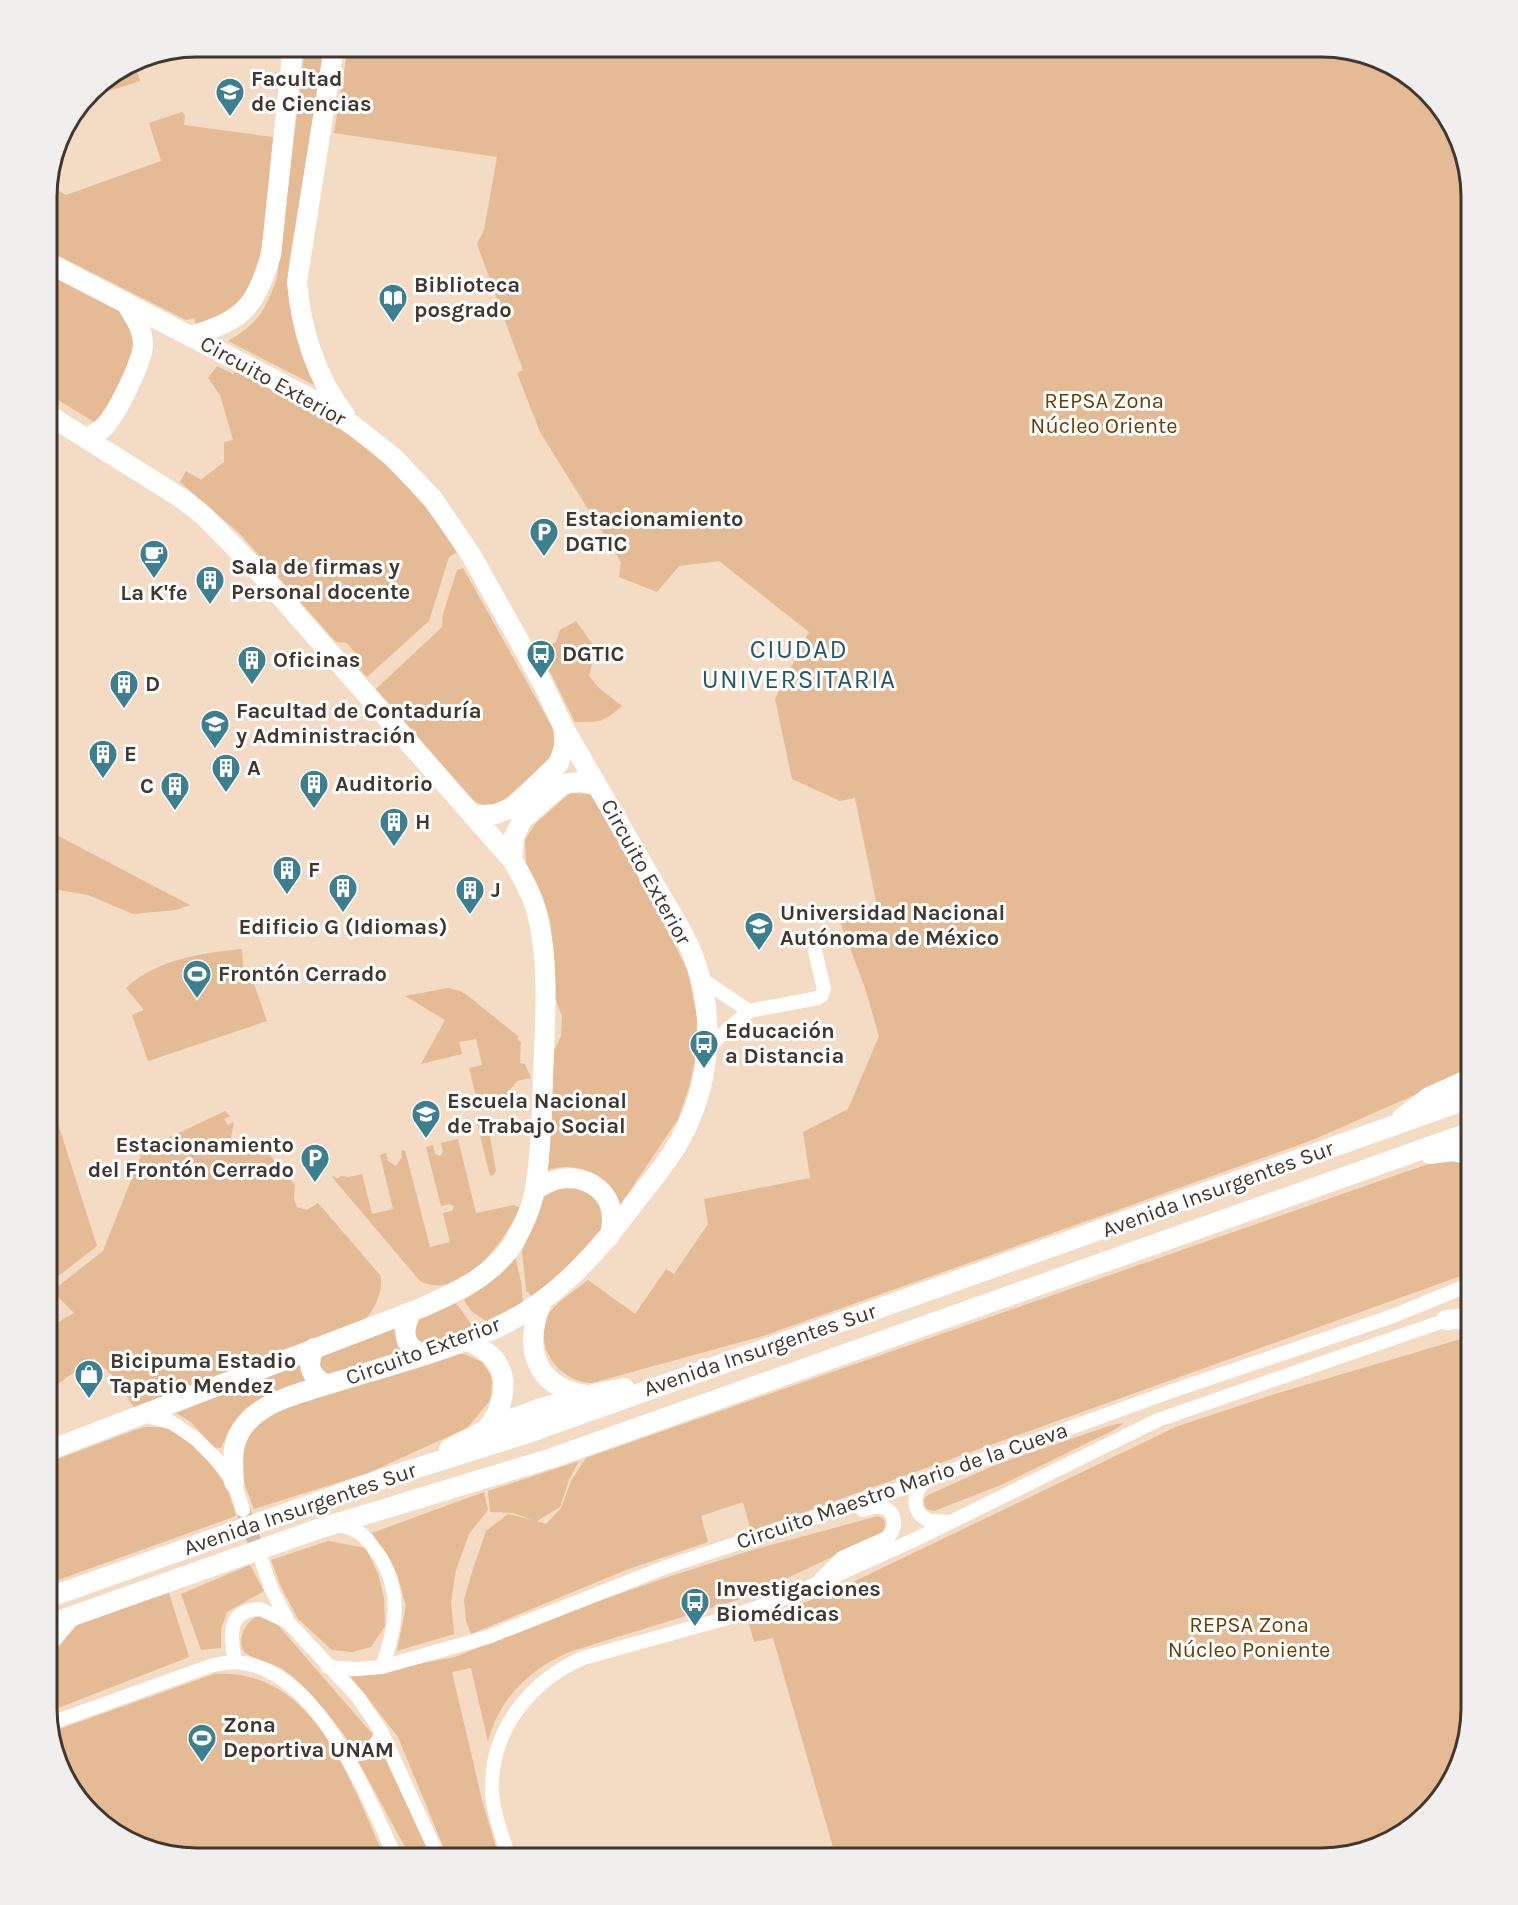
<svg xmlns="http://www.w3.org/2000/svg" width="1518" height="1905" font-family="Karla,sans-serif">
<rect width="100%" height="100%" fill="#f3dbc4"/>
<path fill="#e4bb94" d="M305 47H325L289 263C285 309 299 346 318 387L228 341C258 324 266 309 277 278Z
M348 47H1330L1396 67 1446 113 1471 197V1070L1315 1139 1126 1207 763 1336 592 1383C560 1382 534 1349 547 1317 552 1305 577 1289 588 1280L635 1314 666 1269 674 1274 708 1224 704 1199 810 1178 803 1132 848 1109 879 1036 865 988 840 921 858 918 857 914 877 906 855 798 840 801 792 779 775 699 809 632 719 561 679 566 657 592 619 577 621 562 540 432 517 373 523 370 477 244 484 230 497 157 334 133Z
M134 62 140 81 87 98 98 84Z
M182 112 185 115 184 125 273 137C268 183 268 264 242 302 233 314 210 321 196 324L194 318 186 320 47 250 48 185 66 195 161 161 149 123Z
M47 274 124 314 134 341C129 364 112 407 94 422L47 393Z
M217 366 233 374 236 371C334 418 397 458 457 552L449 557 429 621 367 677 359 669V658L347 643 336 642 240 534 180 482 186 471 201 480 224 462V442L233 440 220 395 208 378Z
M463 568 552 727C554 736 556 746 551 755 547 763 504 802 495 805 487 807 479 804 473 800L376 689 442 627 443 614 457 570Z
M576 621 596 649 589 676 599 688 622 706C602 723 601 722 575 722L543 658V650L556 642 560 630Z
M570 793 589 794 597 800 674 943 688 972 697 1018 696 1054 690 1084 678 1119 619 1207C617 1201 616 1195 612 1190 599 1170 570 1162 548 1170L554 1051 561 1036 562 1016 555 998 554 955 550 921 543 899 526 863 525 840 535 824Z
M47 830 190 905 176 910 133 914 88 895 47 888Z
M242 949 244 977 251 975 267 1021 148 1061 132 1015 144 1010 126 988C157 959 201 953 242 949Z
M448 988 460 991 467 995 519 1037 517 1039 521 1042 520 1063 525 1064 531 1078 517 1081 505 1096 482 1101 480 1097H476L469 1068 482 1065 476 1039 459 1042 462 1054 421 1064 445 1020 405 996Z
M47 1089 97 1246 47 1285Z
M225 1111 230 1116 224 1119 228 1125 234 1122 231 1138 263 1147 295 1185 294 1199 297 1207 307 1210 318 1203 380 1275C384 1287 376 1308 367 1317 359 1324 345 1328 336 1333L137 1412 114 1377 94 1358 52 1388 47 1387V1329L74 1313 52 1291 103 1251 143 1150Z
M478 1118 479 1121 487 1119 496 1171 494 1175 490 1176 476 1119Z
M458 1139 476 1213 514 1205 520 1208C505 1240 462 1302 420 1281L332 1177 334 1176 337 1179 341 1176 349 1177 362 1174 372 1214 393 1209 380 1155 386 1153 388 1161 396 1166 402 1157 401 1151 405 1150 430 1247 450 1242 443 1213 452 1211 454 1206 450 1204 441 1206 426 1147 433 1145 435 1154 440 1156 443 1152 441 1143Z
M1447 1160 1471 1166V1272L1469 1273 751 1531 743 1502 701 1516 708 1542 626 1570 471 1634 466 1621 464 1599 473 1569 486 1531 508 1514 533 1520 513 1513 490 1512 488 1491 579 1461 569 1480 560 1507 537 1521 546 1524 561 1508 571 1481 586 1458 1434 1162Z
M566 1185C593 1194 605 1198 601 1231L564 1271 532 1297 526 1290 522 1250 536 1221 544 1194Z
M515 1256 521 1282 523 1302 486 1321 471 1311 464 1300 487 1285Z
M456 1303 474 1328 425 1345 417 1342 411 1328 421 1315Z
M394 1328 398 1347 403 1350 329 1374 320 1370V1359L323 1354Z
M1471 1336V1708L1456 1775 1405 1833 1321 1858H836L773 1638 754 1642 749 1624 832 1592 1178 1426 1275 1394Z
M455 1353 464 1354 482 1362 490 1374 492 1381 491 1396 488 1403 467 1428 368 1473 254 1509C249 1495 242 1480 241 1465 239 1434 267 1415 293 1406Z
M300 1364 305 1382 241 1415 229 1430 221 1448 213 1447 191 1422 176 1413Z
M1124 1423 1114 1430 1001 1485 934 1511 928 1510C923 1505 922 1499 928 1495L995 1465 1112 1425Z
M146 1427C154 1427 162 1426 170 1430 190 1438 215 1467 225 1485 230 1495 233 1506 236 1516L47 1584V1463L135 1430Z
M484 1492 488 1510 469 1534 456 1570 451 1602 454 1634 397 1651 406 1606 397 1574 372 1533Z
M878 1516 884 1519 885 1525 883 1531 874 1537 747 1597 569 1652C530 1669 498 1699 488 1742L471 1668 452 1672 482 1800 499 1858H448L398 1737 351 1677 455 1657 579 1608 665 1578 749 1551Z
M328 1541 366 1548 378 1574 384 1598 385 1626 371 1647 352 1652 332 1650 298 1619 281 1587 271 1560Z
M250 1565 264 1591 227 1612 221 1629V1648L201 1650 181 1594Z
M169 1593 189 1657 48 1712 47 1661 82 1619Z
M259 1616 277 1624 374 1736 372 1743 355 1750C337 1725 309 1687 284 1670 274 1663 247 1658 243 1650 237 1638 247 1619 259 1616Z
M214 1674C316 1667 350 1783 385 1858H197L122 1838 72 1792 54 1731Z
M380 1748 432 1858H411L357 1759Z"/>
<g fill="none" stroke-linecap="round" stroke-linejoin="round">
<path stroke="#cfbaa6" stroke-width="14" stroke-dasharray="14 7" stroke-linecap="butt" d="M243 1510 260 1557"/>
<path stroke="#fff" stroke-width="14" d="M700 978 749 1011
M708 1047 749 1011 818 998 822 995 824 989 815 951
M142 1415 171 1422 196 1439 217 1460 234 1482 243 1510
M927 1480C913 1489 910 1512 928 1520 934 1522 941 1521 948 1522
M338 1524C345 1527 354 1529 360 1533 368 1539 375 1550 381 1558 402 1594 396 1629 382 1667
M262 1562 271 1588 288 1622 358 1697 381 1731 439 1858
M820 1580 842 1558 887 1538C897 1529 897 1511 882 1507 876 1505 869 1508 863 1510
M47 1647 73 1618
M235 1662C231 1638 225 1610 260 1609L288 1622
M328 1667 357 1669 382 1667 488 1637 666 1567 915 1484 1172 1391 1393 1316 1471 1284
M51 1723 213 1665C220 1664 229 1662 236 1662 319 1668 366 1795 396 1858
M346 1753C367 1757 373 1751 382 1733
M509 1858C503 1837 493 1814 492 1791 490 1731 530 1681 583 1658L724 1619 785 1598 914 1540 1158 1420 1452 1318"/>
<path stroke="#fff" stroke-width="20" d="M334 47 297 282C301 329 316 378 345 415
M47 262 317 402 354 426 393 457 433 499 471 555 541 680 565 730 682 932C686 941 692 951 695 961 716 1019 710 1086 680 1140 667 1164 648 1185 632 1206 591 1261 547 1308 483 1334 435 1354 385 1367 336 1382 310 1390 274 1398 253 1416 231 1436 232 1456 234 1482
M191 336C245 319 254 308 271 255L293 47
M87 438C94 434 101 431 106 425 117 412 143 361 143 345 143 329 134 316 125 302
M473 816 496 814 513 807 559 763 564 747 565 730
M512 860 514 837 522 820 563 784 579 782 597 785
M1402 1118 1429 1097 1471 1078
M1430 1154 1453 1151 1471 1154
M535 1191C572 1160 626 1189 609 1237
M1469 1285 1471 1283
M542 1302C523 1347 534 1387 586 1395
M412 1312C401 1329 403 1351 426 1354
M1446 1320 1471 1318
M468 1340C477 1346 488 1351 495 1360 511 1382 502 1411 486 1430
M314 1348C307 1367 309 1373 325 1385
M449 1449C461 1443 473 1436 486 1430 530 1409 576 1396 624 1388
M47 1451 421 1308C454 1293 493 1276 513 1244 522 1228 532 1208 535 1189 541 1152 542 1113 543 1076 545 1022 550 965 537 913 532 894 522 876 512 860L258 571 203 515 181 498 47 414
M47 1598 388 1477 522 1435 1471 1098
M47 1625 318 1529 552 1458 1471 1132"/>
</g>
<defs>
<g id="university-pin" transform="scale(1.5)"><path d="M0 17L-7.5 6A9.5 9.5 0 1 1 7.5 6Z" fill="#3c7f8f" stroke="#fff"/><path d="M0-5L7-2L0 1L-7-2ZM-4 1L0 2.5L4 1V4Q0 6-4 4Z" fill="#fff"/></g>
<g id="library-pin" transform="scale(1.5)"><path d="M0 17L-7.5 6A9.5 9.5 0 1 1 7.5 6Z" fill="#3c7f8f" stroke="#fff"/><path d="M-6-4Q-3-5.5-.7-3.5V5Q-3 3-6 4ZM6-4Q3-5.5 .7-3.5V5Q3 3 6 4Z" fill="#fff"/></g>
<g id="parking-pin" transform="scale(1.5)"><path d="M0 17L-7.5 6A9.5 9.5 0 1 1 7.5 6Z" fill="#3c7f8f" stroke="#fff"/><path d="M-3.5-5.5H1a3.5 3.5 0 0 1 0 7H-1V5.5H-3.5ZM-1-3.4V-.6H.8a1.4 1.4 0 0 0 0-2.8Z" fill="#fff"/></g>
<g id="cafe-pin" transform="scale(1.5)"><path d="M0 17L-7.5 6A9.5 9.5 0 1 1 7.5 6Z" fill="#3c7f8f" stroke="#fff"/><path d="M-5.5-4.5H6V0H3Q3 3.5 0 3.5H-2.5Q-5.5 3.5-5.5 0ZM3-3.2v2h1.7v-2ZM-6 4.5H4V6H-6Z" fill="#fff"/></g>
<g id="building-pin" transform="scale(1.5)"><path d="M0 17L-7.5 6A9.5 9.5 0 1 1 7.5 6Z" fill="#3c7f8f" stroke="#fff"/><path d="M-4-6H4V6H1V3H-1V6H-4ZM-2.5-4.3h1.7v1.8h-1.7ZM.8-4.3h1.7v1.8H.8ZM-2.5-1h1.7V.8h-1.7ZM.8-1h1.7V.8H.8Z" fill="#fff"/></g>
<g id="bus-pin" transform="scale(1.5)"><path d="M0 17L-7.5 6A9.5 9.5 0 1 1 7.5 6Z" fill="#3c7f8f" stroke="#fff"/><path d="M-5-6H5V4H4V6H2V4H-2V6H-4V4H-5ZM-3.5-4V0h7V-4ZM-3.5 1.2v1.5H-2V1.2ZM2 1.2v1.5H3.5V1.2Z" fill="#fff"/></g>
<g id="stadium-pin" transform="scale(1.5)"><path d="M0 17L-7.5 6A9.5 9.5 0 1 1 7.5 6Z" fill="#3c7f8f" stroke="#fff"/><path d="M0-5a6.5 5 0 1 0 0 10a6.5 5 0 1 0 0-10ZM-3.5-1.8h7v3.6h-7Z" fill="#fff"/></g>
<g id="shop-pin" transform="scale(1.5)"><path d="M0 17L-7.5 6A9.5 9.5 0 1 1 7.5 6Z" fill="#3c7f8f" stroke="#fff"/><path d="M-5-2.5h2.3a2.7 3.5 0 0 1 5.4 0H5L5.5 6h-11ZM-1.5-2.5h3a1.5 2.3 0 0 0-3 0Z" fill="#fff"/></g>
</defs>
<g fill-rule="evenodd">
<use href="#university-pin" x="230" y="92"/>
<use href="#library-pin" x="393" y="298"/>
<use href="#parking-pin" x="544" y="532"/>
<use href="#cafe-pin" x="154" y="554"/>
<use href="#building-pin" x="210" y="580"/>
<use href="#bus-pin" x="541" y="654"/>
<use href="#building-pin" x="252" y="660"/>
<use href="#building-pin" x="124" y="684"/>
<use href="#university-pin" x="215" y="724"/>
<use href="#building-pin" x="103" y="754"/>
<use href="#building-pin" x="226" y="768"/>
<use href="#building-pin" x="314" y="784"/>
<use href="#building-pin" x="175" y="786"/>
<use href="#building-pin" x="394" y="822"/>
<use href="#building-pin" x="287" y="870"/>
<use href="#building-pin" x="343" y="888"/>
<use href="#building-pin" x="470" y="890"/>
<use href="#university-pin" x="759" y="926"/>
<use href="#stadium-pin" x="197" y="974"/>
<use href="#bus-pin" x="704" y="1044"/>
<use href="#university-pin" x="426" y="1114"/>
<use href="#parking-pin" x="315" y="1158"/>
<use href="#shop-pin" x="89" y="1374"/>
<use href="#bus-pin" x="695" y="1602"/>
<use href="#stadium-pin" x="202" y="1738"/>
</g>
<g text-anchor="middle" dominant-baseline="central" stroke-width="6" stroke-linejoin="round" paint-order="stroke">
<g font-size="22" font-weight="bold" fill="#41372e" stroke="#fff" text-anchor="start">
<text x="251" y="79">Facultad<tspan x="251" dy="25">de Ciencias</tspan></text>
<text x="414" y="285">Biblioteca<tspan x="414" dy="25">posgrado</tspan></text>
<text x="565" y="519">Estacionamiento<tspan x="565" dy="25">DGTIC</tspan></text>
<text x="231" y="567">Sala de firmas y<tspan x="231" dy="25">Personal docente</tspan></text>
<text x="154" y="593" text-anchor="middle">La K'fe</text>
<text x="562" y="654">DGTIC</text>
<text x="273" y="660">Oficinas</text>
<text x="145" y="684">D</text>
<text x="236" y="711">Facultad de Contaduría<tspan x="236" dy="25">y Administración</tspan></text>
<text x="124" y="754">E</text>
<text x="247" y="768">A</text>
<text x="335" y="784">Auditorio</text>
<text x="154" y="786" text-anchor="end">C</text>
<text x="415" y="822">H</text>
<text x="308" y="870">F</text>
<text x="491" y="890">J</text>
<text x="780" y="913">Universidad Nacional<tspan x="780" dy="25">Autónoma de México</tspan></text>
<text x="343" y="927" text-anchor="middle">Edificio G (Idiomas)</text>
<text x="218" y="974">Frontón Cerrado</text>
<text x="725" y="1031">Educación<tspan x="725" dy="25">a Distancia</tspan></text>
<text x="447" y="1101">Escuela Nacional<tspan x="447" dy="25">de Trabajo Social</tspan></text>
<text x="294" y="1145" text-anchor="end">Estacionamiento<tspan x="294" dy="25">del Frontón Cerrado</tspan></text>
<text x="110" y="1361">Bicipuma Estadio<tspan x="110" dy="25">Tapatio Mendez</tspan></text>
<text x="716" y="1589">Investigaciones<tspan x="716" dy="25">Biomédicas</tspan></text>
<text x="223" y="1725">Zona<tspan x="223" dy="25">Deportiva UNAM</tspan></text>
</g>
<g font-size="22" fill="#41372e" stroke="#fff">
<text transform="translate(273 381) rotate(29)">Circuito Exterior</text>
<text transform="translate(646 872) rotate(61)">Circuito Exterior</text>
<text transform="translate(1218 1189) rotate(-20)">Avenida Insurgentes Sur</text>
<text transform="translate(760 1350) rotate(-19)">Avenida Insurgentes Sur</text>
<text transform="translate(423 1351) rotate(-20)">Circuito Exterior</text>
<text transform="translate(902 1486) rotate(-19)">Circuito Maestro Mario de la Cueva</text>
<text transform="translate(300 1509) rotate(-19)">Avenida Insurgentes Sur</text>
</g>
<g font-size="22" fill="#693d04" stroke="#fff">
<text x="1104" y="401">REPSA Zona<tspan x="1104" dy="25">Núcleo Oriente</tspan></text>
<text x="1249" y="1625">REPSA Zona<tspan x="1249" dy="25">Núcleo Poniente</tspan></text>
</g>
<g font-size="26" letter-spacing="1.5" fill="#235a66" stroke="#fff">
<text x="799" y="649">CIUDAD<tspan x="799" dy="30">UNIVERSITARIA</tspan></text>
</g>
</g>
<path d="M0 0H1518V1905H0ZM197 57H1321A140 140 0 0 1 1461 197V1708A140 140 0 0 1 1321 1848H197A140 140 0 0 1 57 1708V197A140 140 0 0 1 197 57Z" fill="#f0efee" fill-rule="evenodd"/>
<path fill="none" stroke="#41372e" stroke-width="3" d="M197 57H1321A140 140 0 0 1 1461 197V1708A140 140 0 0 1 1321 1848H197A140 140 0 0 1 57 1708V197A140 140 0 0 1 197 57Z"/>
</svg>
